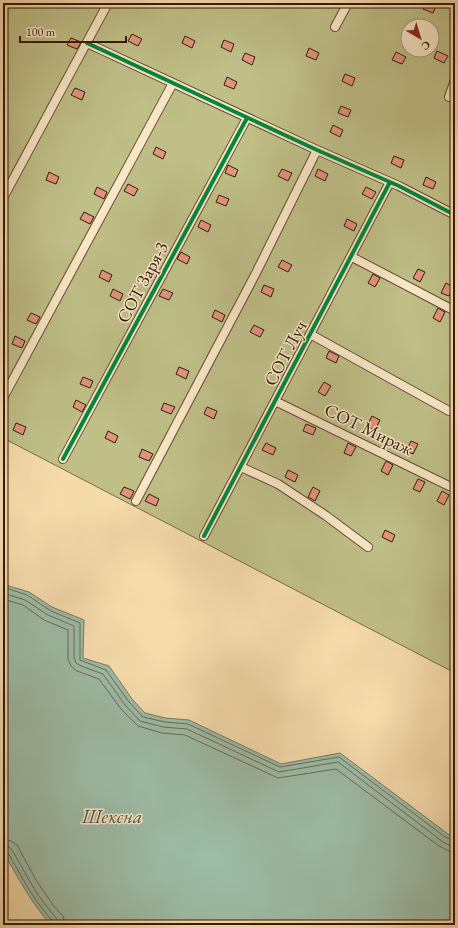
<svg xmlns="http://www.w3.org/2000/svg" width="458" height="928" font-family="'EB Garamond',serif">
<rect width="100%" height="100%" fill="#f6dbab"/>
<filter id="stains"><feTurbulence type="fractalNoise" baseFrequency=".005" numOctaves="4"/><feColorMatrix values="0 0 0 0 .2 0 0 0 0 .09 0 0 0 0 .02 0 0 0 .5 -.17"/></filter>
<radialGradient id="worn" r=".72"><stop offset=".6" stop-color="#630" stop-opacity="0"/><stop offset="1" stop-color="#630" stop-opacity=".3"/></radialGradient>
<path fill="#bfbf87" stroke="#7b6c48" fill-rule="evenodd" d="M3 3H455V673L3 438ZM408 26H432V50H408Z"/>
<path fill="#9dbba6" stroke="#747a67" d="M3 582 6 585 29 592 52 607 84 620 83 658 109 666 132 699 145 713 165 718 189 720 281 764 340 753 448 834 455 838V925H51C31 903 18 877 3 852Z"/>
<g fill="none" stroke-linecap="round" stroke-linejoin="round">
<path stroke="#6a6a58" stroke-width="1" d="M3 587 27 595 51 611 80 623V660L106 670 129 702 143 717 165 722 188 724 280 767 339 757 445 837 455 841
M3 593 25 600 48 615 74 626V657L76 663 81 666 103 674 125 705 140 721 163 727 187 729 279 772 338 762 443 842 451 846H455
M3 599 23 605 44 620 68 630V659L71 666 77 671 99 679 121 709 138 726 162 733 185 735 278 778 336 769 439 846 449 851 455 852
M3 839 11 841 17 845 36 880 53 905 63 916 65 925
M3 845 8 846 12 850C24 870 34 892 49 909 53 915 58 918 59 925
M3 850 8 853C20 873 30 894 45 912 48 917 53 919 54 925"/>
</g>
<path fill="#e1957d" stroke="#371809" d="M426 3H429L436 6 433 13 423 9Z
M132 34 142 39 138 46 128 41Z
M185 36 195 41 192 48 182 43Z
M71 38 81 42 77 49 67 45Z
M224 40 234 44 231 52 221 47Z
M309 48 319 53 316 60 306 56Z
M437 51 448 56 444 63 434 58Z
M396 52 406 57 402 64 392 60Z
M245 53 255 57 252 65 242 60Z
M345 74 355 78 352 86 342 81Z
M227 77 237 82 234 89 224 85Z
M75 88 85 92 82 100 71 95Z
M341 106 351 110 348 117 338 113Z
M333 125 343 130 340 137 330 132Z
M156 147 166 152 163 159 153 154Z
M394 156 404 160 401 168 391 163Z
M228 165 238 170 235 177 225 173Z
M282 169 292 173 288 181 278 176Z
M318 169 328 174 325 181 315 176Z
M49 172 59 177 56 184 46 180Z
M426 177 436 182 433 189 423 185Z
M128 184 138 189 134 196 124 191Z
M97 187 107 192 104 199 94 194Z
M366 187 376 192 372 199 362 194Z
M219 195 229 199 226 206 216 202Z
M84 212 94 217 90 224 80 219Z
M347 219 357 224 354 231 344 226Z
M201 220 211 225 208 232 198 227Z
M181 252 190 257 187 264 177 259Z
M282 260 292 265 288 272 278 267Z
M418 269 425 272 420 282 413 278Z
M102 270 112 275 109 282 99 277Z
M373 274 380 278 375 287 368 283Z
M446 283 453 287 449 296 441 293Z
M264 285 274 289 271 297 261 292Z
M113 289 123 294 120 301 110 296Z
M163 289 173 293 169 300 159 296Z
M438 308 445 312 440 322 433 318Z
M215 310 225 315 222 322 212 317Z
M31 313 40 317 36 324 27 320Z
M254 325 264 330 260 337 250 332Z
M15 336 25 341 22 348 12 344Z
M329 351 339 356 336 363 326 358Z
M179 367 189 371 186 379 176 374Z
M83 377 93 381 90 388 80 384Z
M324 382 331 386 325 396 318 392Z
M76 400 86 405 82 412 73 407Z
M164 403 175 407 171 414 161 410Z
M207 407 217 411 214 419 204 414Z
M372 416 380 420 375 430 367 426Z
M16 423 26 427 23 435 13 430Z
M306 424 316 428 313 435 303 431Z
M108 431 118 436 115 443 105 438Z
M411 441 418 444 413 454 406 451Z
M266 443 276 448 273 455 262 450Z
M348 443 356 447 351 456 344 453Z
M142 449 153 454 149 461 139 457Z
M386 461 393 465 388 475 381 471Z
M288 470 298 475 295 482 285 477Z
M418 479 425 482 420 492 413 489Z
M124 487 134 491 130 499 120 494Z
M313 487 320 491 315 501 308 497Z
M442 491 449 495 444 505 437 501Z
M149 494 159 499 156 506 145 501Z
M385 530 395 535 392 542 382 537Z"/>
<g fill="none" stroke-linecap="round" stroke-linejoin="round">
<g stroke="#674932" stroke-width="10">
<path id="minor" d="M335 27 348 3
M87 43 317 150 399 186 455 215
M449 97 455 80
M3 198 108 3
M352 257 455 311
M310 334 449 411 453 412
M3 398 173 83
M275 401 449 486
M63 459 247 118
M241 467 278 484 325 515 368 547
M136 501 257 271 317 150
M204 536 390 182"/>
</g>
<use href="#minor" stroke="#f9e8c8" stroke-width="8"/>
<g stroke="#f9e8c8" stroke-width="6">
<path id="cycleway" d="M87 43 317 150 399 186 455 215
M63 459 247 118
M204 536 390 182"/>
</g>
<use href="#cycleway" stroke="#00873e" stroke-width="4"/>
</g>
<g text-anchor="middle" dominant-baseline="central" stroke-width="3" stroke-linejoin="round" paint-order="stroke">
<g font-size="18" fill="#371809" stroke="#f9e8c8">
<text transform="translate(142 282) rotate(-62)">СОТ Заря-3</text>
<text transform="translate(285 353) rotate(-62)">СОТ Луч</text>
<text transform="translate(369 429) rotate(26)">СОТ Мираж</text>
</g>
<g font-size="19" font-style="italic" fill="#564938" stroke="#f9e8c8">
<text x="112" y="816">Шексна</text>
</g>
</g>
<rect width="458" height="928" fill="none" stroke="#f6dbab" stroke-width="16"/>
<rect x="4" y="4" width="450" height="920" fill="none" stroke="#371809" stroke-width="2"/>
<rect x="8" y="8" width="442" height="912" fill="none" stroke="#371809"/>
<g transform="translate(420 38) rotate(142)"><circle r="19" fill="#f9e8c8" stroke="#ab957c"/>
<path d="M0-3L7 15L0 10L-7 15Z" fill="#8f2418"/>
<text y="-6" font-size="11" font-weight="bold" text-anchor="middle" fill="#371809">С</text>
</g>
<path d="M20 36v6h106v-6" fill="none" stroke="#371809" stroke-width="2"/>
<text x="26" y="36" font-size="12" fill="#371809" stroke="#f9e8c8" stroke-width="3" paint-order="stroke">100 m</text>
<rect width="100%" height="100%" filter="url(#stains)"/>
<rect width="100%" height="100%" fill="url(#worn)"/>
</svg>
